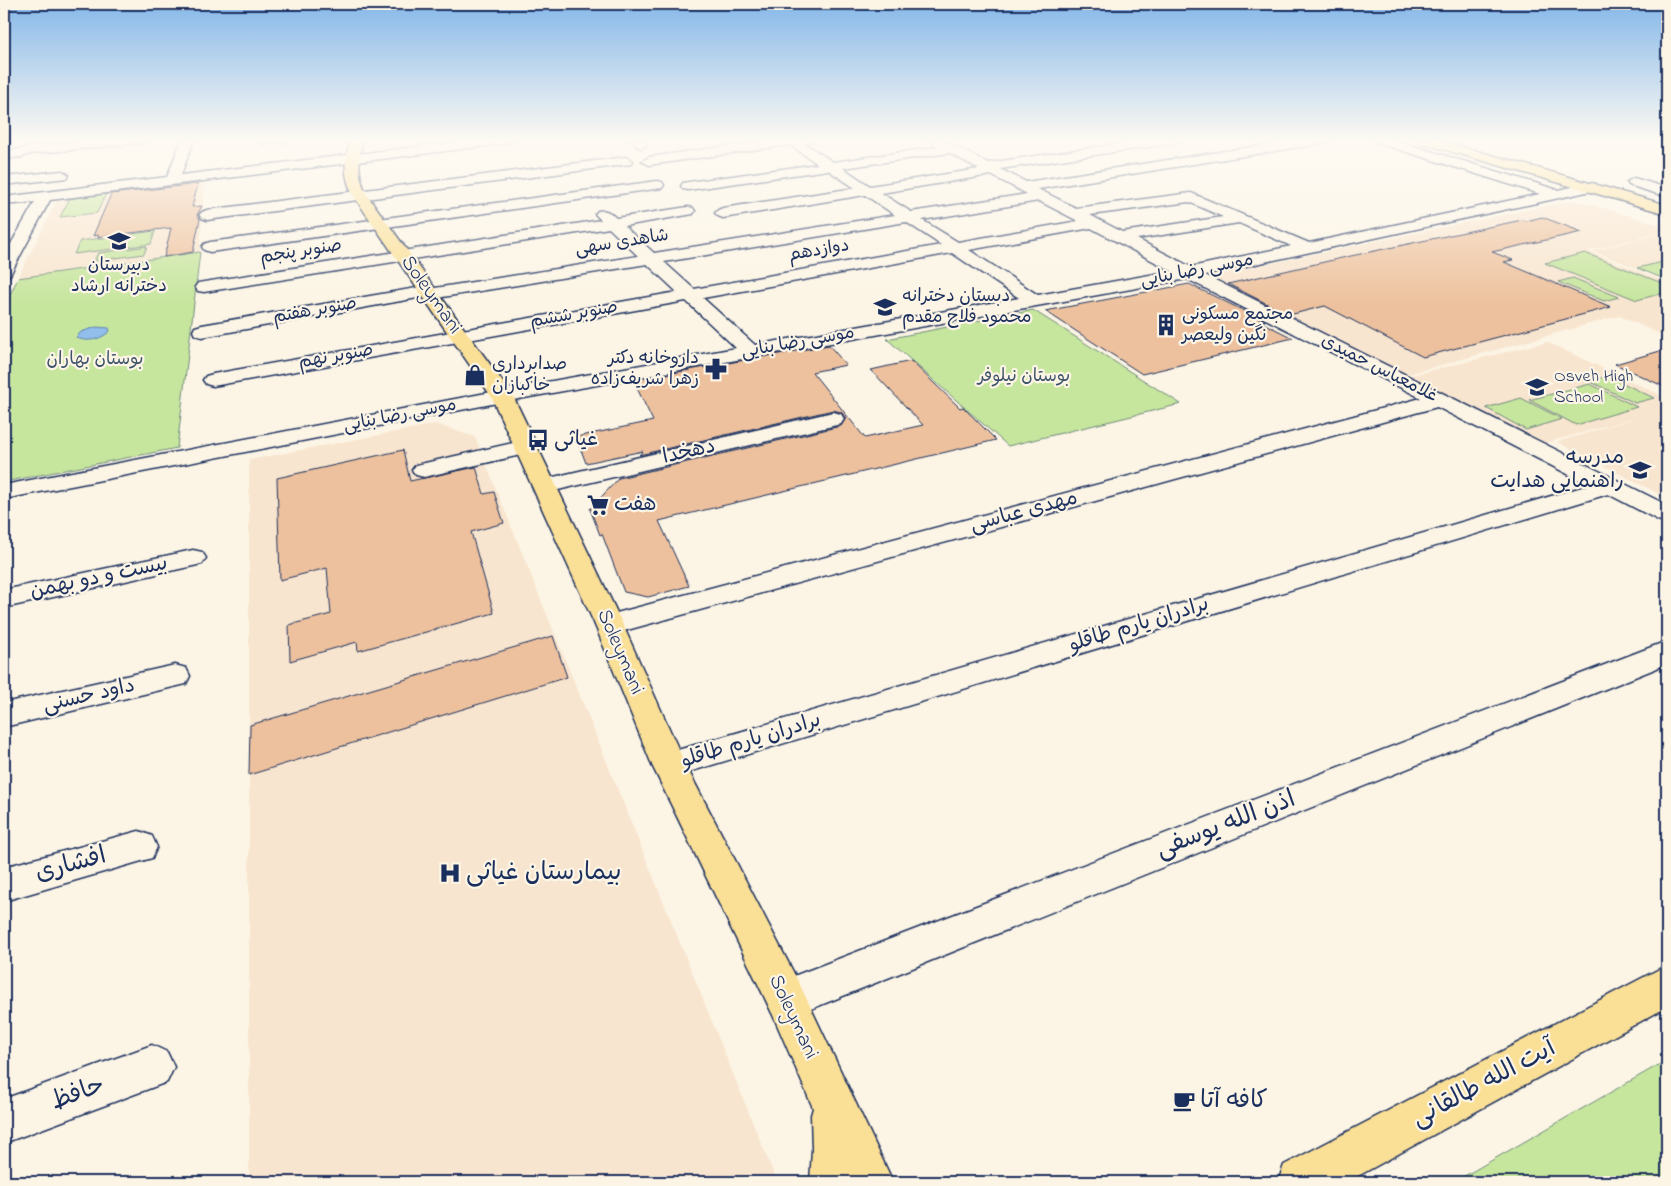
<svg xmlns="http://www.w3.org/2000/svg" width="1671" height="1186" font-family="'Indie Flower','Playpen Sans Arabic',sans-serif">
<rect width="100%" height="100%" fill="#fcf5e5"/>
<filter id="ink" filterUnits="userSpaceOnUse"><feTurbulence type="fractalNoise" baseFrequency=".02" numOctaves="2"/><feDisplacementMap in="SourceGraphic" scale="10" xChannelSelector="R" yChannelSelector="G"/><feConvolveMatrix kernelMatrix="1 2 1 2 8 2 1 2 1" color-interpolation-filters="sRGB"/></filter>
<g filter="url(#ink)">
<path fill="#f8e5cf" d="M205 178 200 252 18 278 58 198Z
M1569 201 1584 202 1667 227V231L1588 251 1667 282V337L1619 316 1405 375 1216 283 1219 274Z
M1667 232V280L1592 251Z
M1547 342 1667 398V498L1557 442 1642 416 1542 444 1408 376Z
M436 424 475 437 777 1182H249V460Z"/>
<path fill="#c6e59d" stroke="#708a7e" d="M106 194 97 213 60 217 70 198Z
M155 231 151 244 74 254 80 241Z
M147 246 144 254 94 261 98 253Z
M200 252 177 448 4 482V307L18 278Z
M1585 253 1667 285V292L1637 300 1545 263Z
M1667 261V280L1637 268Z
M1573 278 1619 297 1604 301 1558 282Z
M1033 310 1181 404 1008 446 887 339Z
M1608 376 1654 398 1635 403 1589 381Z
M1590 384 1637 407 1576 425 1529 400Z
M1521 398 1562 419 1526 430 1486 408Z
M1667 1060V1182H1454Z"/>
<path fill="#91beeb" stroke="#6285b3" d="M96 327 109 328 110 331C102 339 88 343 77 338L76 337 81 332Z"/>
<path fill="#edc19d" stroke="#1b2f5e" d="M198 184 192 207 202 206 197 215 200 219 193 252 164 257 171 228 98 237 99 235 93 236 111 194Z
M1542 217 1582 232 1492 252 1513 260 1504 262 1611 307 1423 357 1325 306 1289 315 1228 284 1346 257 1522 220 1526 221Z
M1189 284 1265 321 1261 322 1293 338 1142 374 1045 311Z
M829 345 846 365 812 372 865 438 923 425 871 370 911 361 960 408 963 407 996 440 659 521 689 586 648 597 624 592 602 534 600 535 590 509 619 478 841 426 846 418 841 412 833 410 639 455 643 451 586 463 576 437 653 421 633 380Z
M1667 349V388L1615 364Z
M403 450 410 481 476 467 484 494 494 492 504 523 471 532 494 613 358 651 357 642 290 661 289 625 331 614 327 568 280 580 277 478Z
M553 636 567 677 249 775 250 725Z"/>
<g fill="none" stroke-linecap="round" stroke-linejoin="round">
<g stroke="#1b2f5e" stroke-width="3">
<path id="minor" d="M105 139H148L142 143 29 154 23 157 4 159V151L22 149 28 146Z
M182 139H194L181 175 481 139H516L510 143 50 200 12 271 10 275 4 276V256L35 202 4 205V197L167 177Z
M262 139H290L288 142 263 144 261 141Z
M631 139H644L648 144 642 148 637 147Z
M780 139H812L810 142 804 143 833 162 938 147 926 139H941L988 163 1151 139H1181L1175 143 1000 169 1026 182 1303 139H1331L1329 142 1325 143 1038 189 1076 208 1191 193 1309 243 1540 194 1375 142 1373 139H1391L1558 190 1591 183 1596 184 1598 187 1596 190 1591 191 1205 275 1667 505V523L1658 520 1608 494 669 778 657 774 652 765 657 756 1589 485 1437 407 609 635 599 632 595 625 599 618 609 615 1421 398 1187 279 502 402 4 499V485L502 390 736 348 686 301 213 386 206 384 203 380 206 376 213 374 677 292 647 264 430 299 423 297 202 337 195 335 193 331 195 327 202 325 428 286 435 288 638 256 609 228 204 292 198 291 195 287 198 283 204 282 601 220 595 214 598 211C606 209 610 212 616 218L688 207 693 208 695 211 693 214 624 226 654 253 895 215 865 195 723 218 718 216 715 213 718 210 723 208 855 188 828 170 688 190 683 189 681 186 683 183 688 182 818 164 790 145 649 165 642 161 649 157ZM949 153 979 169 870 186 843 168ZM991 175 1027 194 911 212 881 193ZM1039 201 1078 221 958 242 922 220ZM1189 202 1223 217 1122 232 1090 215ZM906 222 941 245 694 289 664 262ZM1239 223 1291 246 1191 267 1137 239ZM1091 228 1172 271 1038 295 969 250ZM952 253 1019 298 755 345 703 298Z
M626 157 633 161 631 164 207 220 202 218 199 215 202 212 207 210Z
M62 171 69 175 67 178 4 185V177Z
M1634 178 1667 188V197L1629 185 1627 182Z
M657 181 662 182 664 185 662 188 210 252 204 250 202 247 204 244 210 242Z
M833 412 841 414 844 419 841 424 545 493 537 491 533 486 537 481 545 479Z
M526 440 534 442 537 447 534 452 424 477 416 475 412 470 416 465Z
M193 550 202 552 206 558 202 564 4 608V590Z
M1667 641V664L786 1019 772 1013 766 999 772 985 786 979Z
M175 665 186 668 190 676 186 684 4 727V703Z
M139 831 152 836 157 847 152 858 4 901V867Z
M152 1045 167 1052 174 1067 167 1082 4 1143V1099Z"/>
</g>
<g stroke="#1b2f5e" stroke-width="3">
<path id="major" d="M351 139H363C358 160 357 175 367 195L513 396 623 625 685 764 800 985 893 1182H810L812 1150 811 1115 813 1108 772 1013 652 765 595 625 491 396 353 195C343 175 344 160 351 139Z
M1667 965V1007L1347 1182H1278L1284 1165Z"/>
</g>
<g stroke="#1b2f5e" stroke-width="3">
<path id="highway" d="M1416 139H1435L1667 205V214L1418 142Z"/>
</g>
<use href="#minor" fill="#fcf5e5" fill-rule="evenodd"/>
<use href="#major" fill="#fadf96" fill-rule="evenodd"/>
<use href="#highway" fill="#fadf96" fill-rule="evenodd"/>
</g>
</g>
<linearGradient id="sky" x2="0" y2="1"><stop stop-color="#85b8e9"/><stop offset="0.46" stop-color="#fefaf3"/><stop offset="1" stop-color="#fefaf3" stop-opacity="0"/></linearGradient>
<rect width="1671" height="305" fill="url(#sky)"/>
<defs>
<g id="school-bare" transform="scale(1.725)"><path d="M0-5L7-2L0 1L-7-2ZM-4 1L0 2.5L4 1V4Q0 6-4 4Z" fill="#1b2f5e" stroke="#fcf5e5" stroke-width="2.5" paint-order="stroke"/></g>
<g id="building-bare" transform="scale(1.725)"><path d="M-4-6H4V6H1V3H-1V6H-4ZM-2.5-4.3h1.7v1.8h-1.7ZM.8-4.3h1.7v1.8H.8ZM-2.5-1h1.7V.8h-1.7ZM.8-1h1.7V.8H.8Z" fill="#1b2f5e" stroke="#fcf5e5" stroke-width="2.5" paint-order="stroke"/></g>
<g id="pharmacy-bare" transform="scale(1.725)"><path d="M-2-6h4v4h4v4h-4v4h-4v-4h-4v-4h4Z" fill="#1b2f5e" stroke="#fcf5e5" stroke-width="2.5" paint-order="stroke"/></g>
<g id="shop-bare" transform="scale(1.725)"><path d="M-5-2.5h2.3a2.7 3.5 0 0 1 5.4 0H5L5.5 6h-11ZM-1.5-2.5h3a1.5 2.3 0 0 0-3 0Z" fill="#1b2f5e" stroke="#fcf5e5" stroke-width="2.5" paint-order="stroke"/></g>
<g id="bus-bare" transform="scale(1.725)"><path d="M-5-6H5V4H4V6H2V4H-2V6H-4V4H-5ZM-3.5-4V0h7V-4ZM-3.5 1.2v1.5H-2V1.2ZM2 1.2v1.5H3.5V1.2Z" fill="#1b2f5e" stroke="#fcf5e5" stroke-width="2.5" paint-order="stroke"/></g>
<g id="supermarket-bare" transform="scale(1.725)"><path d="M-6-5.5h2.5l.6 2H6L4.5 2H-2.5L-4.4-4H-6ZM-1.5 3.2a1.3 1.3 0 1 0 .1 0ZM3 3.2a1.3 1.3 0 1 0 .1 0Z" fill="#1b2f5e" stroke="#fcf5e5" stroke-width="2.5" paint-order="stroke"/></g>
<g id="hospital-bare" transform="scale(1.725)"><path d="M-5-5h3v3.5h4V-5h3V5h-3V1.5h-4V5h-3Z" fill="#1b2f5e" stroke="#fcf5e5" stroke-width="2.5" paint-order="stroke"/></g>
<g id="cafe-bare" transform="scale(1.725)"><path d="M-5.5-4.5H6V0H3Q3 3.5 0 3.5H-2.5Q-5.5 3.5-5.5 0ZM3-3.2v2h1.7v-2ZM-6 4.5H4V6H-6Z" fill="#1b2f5e" stroke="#fcf5e5" stroke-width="2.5" paint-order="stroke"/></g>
</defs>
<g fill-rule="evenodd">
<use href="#school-bare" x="119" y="241"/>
<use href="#school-bare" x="885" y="307"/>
<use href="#building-bare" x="1166" y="325"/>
<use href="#pharmacy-bare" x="716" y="369"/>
<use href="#shop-bare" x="475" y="375"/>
<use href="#school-bare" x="1537" y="387"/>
<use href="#bus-bare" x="538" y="440"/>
<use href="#school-bare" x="1640" y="470"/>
<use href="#supermarket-bare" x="598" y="505"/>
<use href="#hospital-bare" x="450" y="873"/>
<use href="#cafe-bare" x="1184" y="1101"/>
</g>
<g text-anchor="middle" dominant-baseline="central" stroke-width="4.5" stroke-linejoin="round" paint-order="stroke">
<g font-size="18" fill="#1b2f5e" stroke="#fcf5e5">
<text transform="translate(622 243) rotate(-9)">شاهدی سهی</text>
<text transform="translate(819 251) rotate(-10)">دوازدهم</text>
<text transform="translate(301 252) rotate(-9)">صنوبر پنجم</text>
<text transform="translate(1197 271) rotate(-11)">موسی رضا بنایی</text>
<text transform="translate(315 311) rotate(-10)">صنوبر هفتم</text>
<text transform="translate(574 315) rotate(-10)">صنوبر ششم</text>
<text transform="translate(798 343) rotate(-10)">موسی رضا بنایی</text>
<text transform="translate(336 357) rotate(-10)">صنوبر نهم</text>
<text transform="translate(1379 369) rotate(27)">غلامعباس حمیدی</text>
<text transform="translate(400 416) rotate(-11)">موسی رضا بنایی</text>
</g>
<g font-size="18" fill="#1b2f5e" stroke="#fcf5e5" text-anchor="start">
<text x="119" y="266" text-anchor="middle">دبیرستان<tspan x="119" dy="21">دخترانه ارشاد</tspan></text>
<text x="902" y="297">دبستان دخترانه<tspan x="902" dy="21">محمود فلاح مقدم</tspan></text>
<text x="1182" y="315">مجتمع مسکونی<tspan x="1182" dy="21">نگین ولیعصر</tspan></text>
<text x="699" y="359" text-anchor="end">داروخانه دکتر<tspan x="699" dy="21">زهرا شریف‌زاده</tspan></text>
<text x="492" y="365">صدابرداری<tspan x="492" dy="21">خاکبازان</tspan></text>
<text x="1554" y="377">Osveh High<tspan x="1554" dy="21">School</tspan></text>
</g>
<g font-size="18" fill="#3d536b" stroke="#fcf5e5">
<text x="95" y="360">بوستان بهاران</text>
<text x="1024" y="377">بوستان نیلوفر</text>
</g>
<g font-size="21" fill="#1b2f5e" stroke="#fcf5e5">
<text transform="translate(431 295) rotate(55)">Soleymani</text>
<text transform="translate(689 452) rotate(-13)">دهخدا</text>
<text transform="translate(1024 512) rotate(-15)">مهدی عباسی</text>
<text transform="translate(99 578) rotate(-12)">بیست و دو بهمن</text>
<text transform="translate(1139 625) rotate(-17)">برادران یارم طاقلو</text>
<text transform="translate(620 652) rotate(67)">Soleymani</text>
<text transform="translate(89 696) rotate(-13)">داود حسنی</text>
<text transform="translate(751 741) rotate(-17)">برادران یارم طاقلو</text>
<text transform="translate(793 1017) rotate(65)">Soleymani</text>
</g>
<g font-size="21" fill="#1b2f5e" stroke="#fcf5e5" text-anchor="start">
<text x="554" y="440">غیاثی</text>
<text x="1624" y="458" text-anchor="end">مدرسه<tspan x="1624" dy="24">راهنمایی هدایت</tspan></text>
<text x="614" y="505">هفت</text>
</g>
<g font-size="25" fill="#1b2f5e" stroke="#fcf5e5">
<text transform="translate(1226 825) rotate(-21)">اذن الله یوسفی</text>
<text transform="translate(71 865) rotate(-15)">افشاری</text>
<text transform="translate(1484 1084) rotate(-28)">آیت الله طالقانی</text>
<text transform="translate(78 1094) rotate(-20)">حافظ</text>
</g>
<g font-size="25" fill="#1b2f5e" stroke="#fcf5e5" text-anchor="start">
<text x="466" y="873">بیمارستان غیاثی</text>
<text x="1200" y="1101">کافه آتا</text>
</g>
</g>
<rect width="1671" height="1186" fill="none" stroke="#fcf5e5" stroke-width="20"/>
<rect x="10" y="10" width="1651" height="1166" fill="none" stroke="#1b2f5e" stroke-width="2" filter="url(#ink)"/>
</svg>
